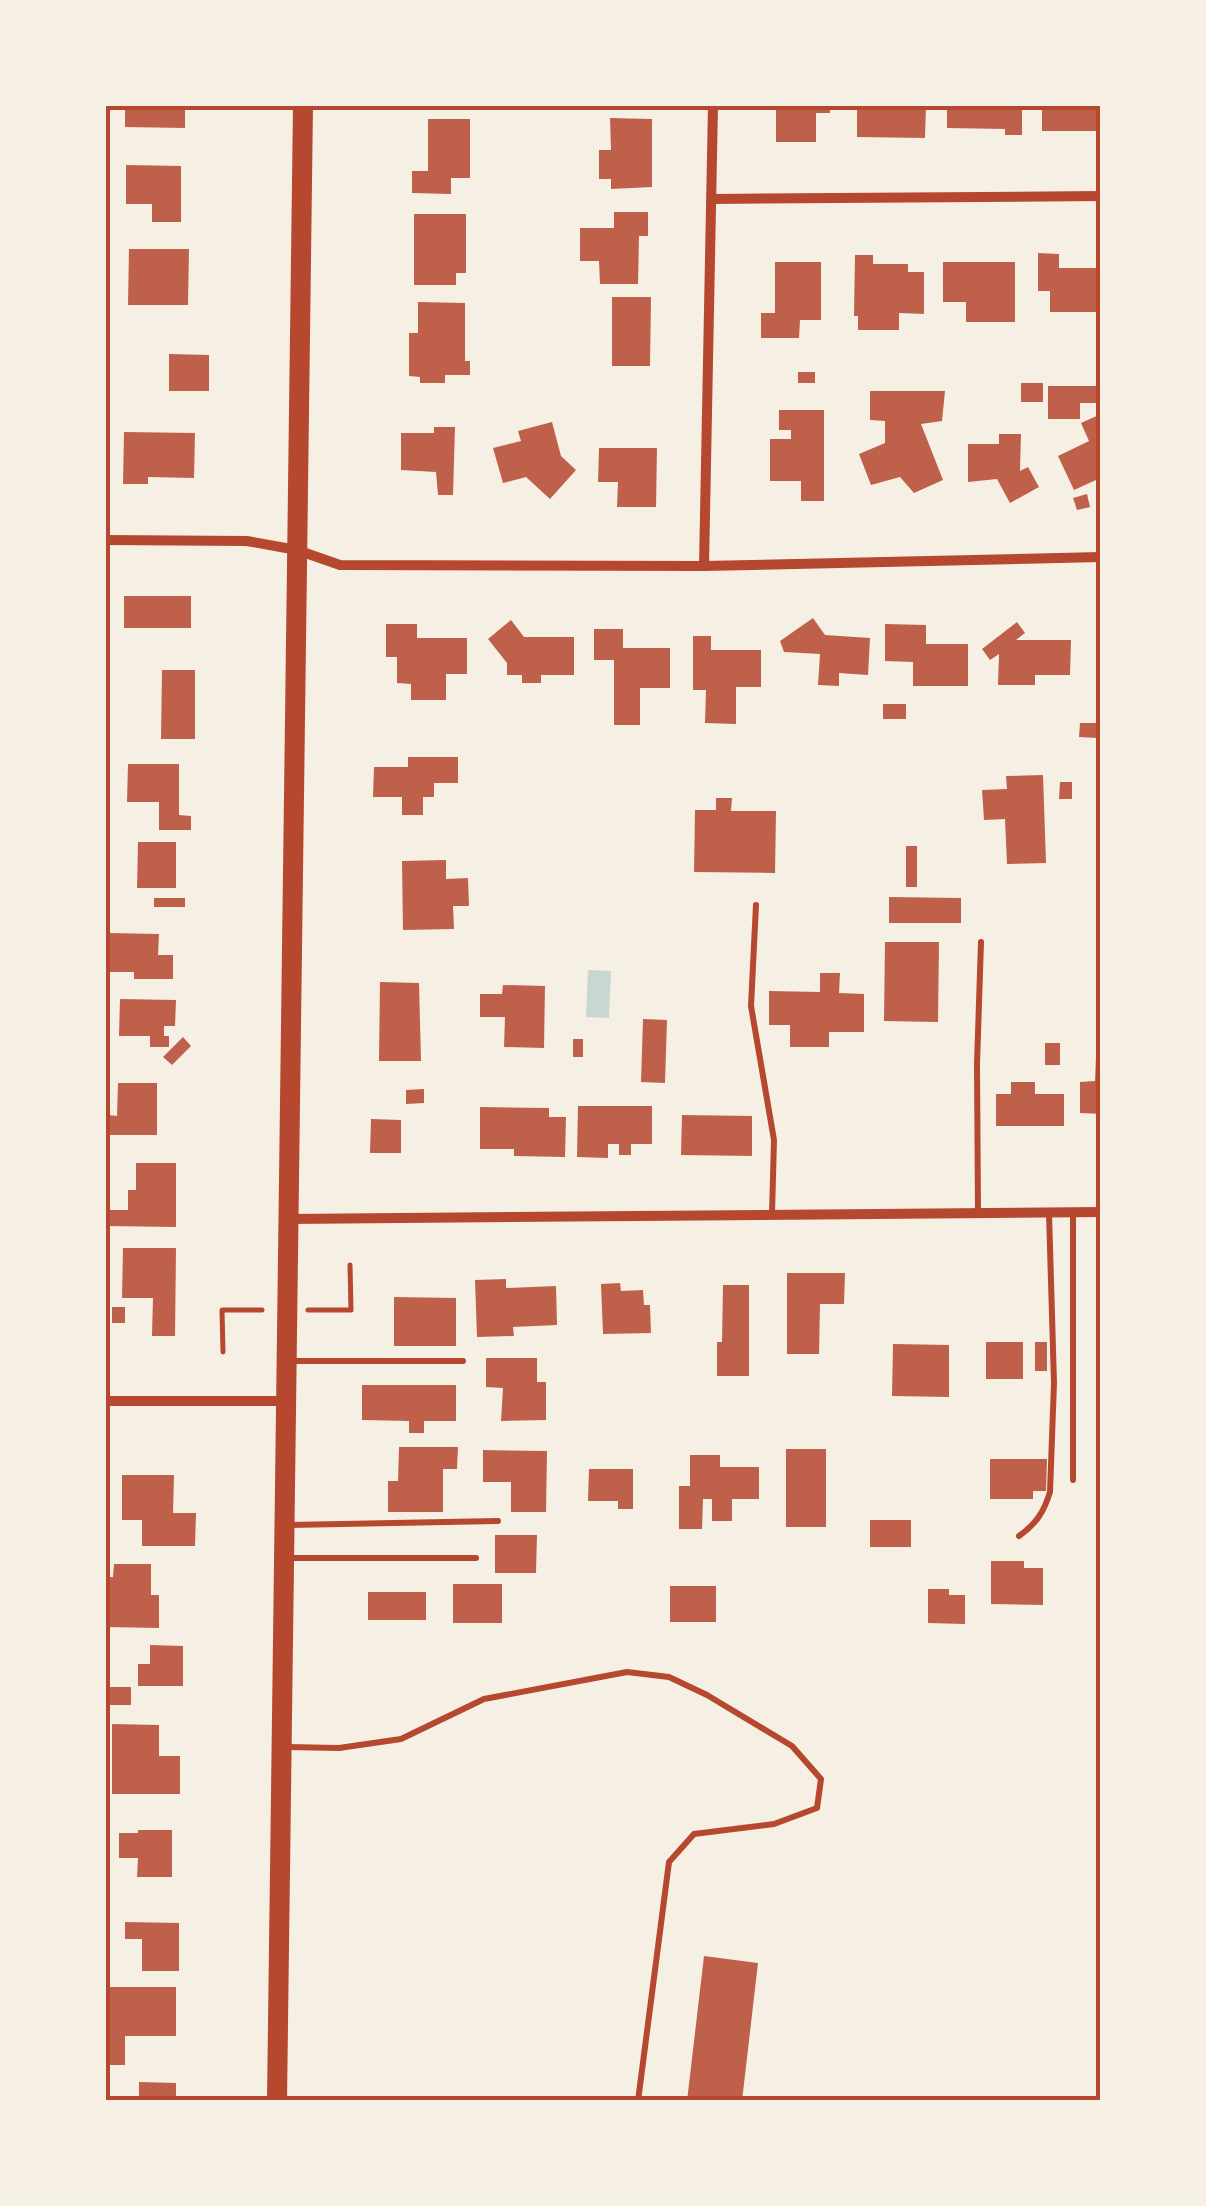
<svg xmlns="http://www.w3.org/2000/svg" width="1206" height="2206" font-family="'Times New Roman',serif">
<rect width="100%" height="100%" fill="#f6efe4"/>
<path fill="#c9d6d2" d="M588 970 611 971 609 1018 586 1017Z"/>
<path fill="#bf614a" d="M125 105H185V128L125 127Z
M776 105H830V113H816V142H776Z
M857 105H926L925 138 857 137Z
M947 105H1022V135H1005V129L947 128Z
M1042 105H1101V131H1042Z
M610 118 652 119V187L611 189V179H599V150H611Z
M428 119H470V178H451V194L412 193V171H428Z
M126 165 181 166V222H152V204H126Z
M614 212H648V236H639L638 284H600L599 261H580V228H614Z
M414 214H466V273H456V285H414Z
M129 249H189L188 305H128Z
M1038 253 1059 254V268H1101V312H1050V291H1038Z
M855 255H873V264H908V272H924V314L899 313V330H858V316H854Z
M775 262H821V320H800L799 338H761V313H775Z
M943 262H1015V322H966V302H943Z
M612 297H651L650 366H612Z
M418 302 465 303V361H470V375H445V383H420V377L409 376V333H418Z
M169 354 209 355V391H169Z
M798 372H815V383H798Z
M1021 383H1043V402H1021Z
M1048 386H1099V403H1080V419H1048Z
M870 391H945L942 421 921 424 943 480 914 493 900 477 871 485 859 454 885 443V421L870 420Z
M779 410H824V501H801V481H770V439H791V430H779Z
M1101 414V489L1096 480 1074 490 1058 456 1089 441 1081 423Z
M552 422 561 456 576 470 550 499 526 477 503 483 493 448 521 441 518 431Z
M434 427H455L453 495H438L436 472 401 470V433H434Z
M124 432 195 433 194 478 148 477V484H123Z
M999 434H1021L1020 471 1028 467 1039 487 1010 503 997 479 968 482V444H999Z
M599 448H657L656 507H617L618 482H598Z
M1087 494 1090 507 1077 510 1073 498Z
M124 596H191V628H124Z
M813 618 825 635 870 638 868 675 839 673V686L818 685 820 654 784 652 780 641Z
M511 620 524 637H574V675H541V683H522V675H507V663L488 639Z
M1017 622 1025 633 1016 640H1071L1070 675H1035V685H998L999 654 990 660 982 649Z
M386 624H417V638H467V674H446V700H411V684L397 683V657H386Z
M885 624 926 625V644H968V686H913V662L885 661Z
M594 629H623V648H670V688H640V725H614V660H594Z
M693 636H711V650H761V687H736V724L705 723 706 690H693Z
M162 670H195V739H161Z
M883 704H906V719H883Z
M1080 723H1097V738L1079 737Z
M408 757H458V783H434V797H423V815H402V797H373L374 767H408Z
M128 764H179V815L191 816V830H159V802H127Z
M1043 775 1046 863 1007 864 1005 819 984 820 982 790 1007 789 1006 776Z
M1060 782H1072V799H1059Z
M716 798H732L731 811H776L775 873 694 872 695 810H716Z
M138 842H176V888H137Z
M906 846H917V887H906Z
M446 860V879L468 878 469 906H453L454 929 403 930 402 861Z
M889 897 961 898V923H889Z
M154 898H185V907H154Z
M110 933 159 934 158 955H173V979H134V972H109Z
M885 942H939L938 1022 884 1021Z
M820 973H840L839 993 864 994V1032H829V1047H790V1025H769V991L820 992Z
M380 982 419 983 421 1061H379Z
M503 985 545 986 544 1048 504 1047 505 1017H480V994H502Z
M120 999 176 1000 175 1026H164V1036H169V1047H150V1036H119Z
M643 1019 667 1020 665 1083 641 1082Z
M183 1037 191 1046 172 1065 163 1057Z
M573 1039H583V1057H573Z
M1045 1043H1060V1065H1045Z
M1101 1056V1114L1080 1113V1082L1095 1081 1096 1057Z
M1011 1082H1035V1094H1064V1126H996V1094H1011Z
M118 1083H157V1135H108V1115L117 1116Z
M424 1089V1103L406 1104V1090Z
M578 1106H652V1144H631V1155H619V1144H608V1158L577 1157Z
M480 1107 549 1108V1117H566L565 1157 514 1156V1149H480Z
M682 1115 752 1116V1156L681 1155Z
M371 1119 401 1120V1153H370Z
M136 1163H176V1227L105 1226V1210H128V1190H136Z
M123 1248H176L175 1336H152L153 1298H122Z
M787 1273H845L844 1304H820L819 1354H787Z
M506 1279V1288L556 1286 557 1325 513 1327 514 1336 477 1337 475 1280Z
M620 1283 621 1291 643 1290 644 1305H650L651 1333 603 1334 601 1284Z
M723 1285H749V1376H717V1342H722Z
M394 1297 456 1298V1346H394Z
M112 1307H125V1323H112Z
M986 1342H1023V1379H986Z
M1035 1342H1047V1371H1035Z
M893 1344 949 1345V1397L892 1396Z
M486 1358H537V1382H546V1420L501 1421 503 1388 486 1387Z
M362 1385H456V1421H424V1433H409V1421L362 1420Z
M399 1447H458L457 1469H443V1512H388V1481H398Z
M786 1449H826V1527H786Z
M483 1450 547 1451 546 1512H511V1482H483Z
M690 1455H720V1467H759V1499H732V1521H712V1499H703L702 1529H679V1486H690Z
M990 1459H1047L1046 1491H1033V1499H990Z
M589 1469H633V1509H618V1501H588Z
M122 1475H174L173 1513H196L195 1546H142V1520H122Z
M870 1520H911V1547H870Z
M495 1535H537L536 1573H495Z
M991 1561H1024V1568H1043V1605L991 1604Z
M114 1564H151V1595H159V1628L105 1627V1577H113Z
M453 1584H502V1623H453Z
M670 1586H716V1622H670Z
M928 1589H949V1595H965V1624L928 1623Z
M368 1592H426V1620H368Z
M150 1645 183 1646V1686H138V1664H150Z
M105 1687H131V1705H105Z
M112 1724 159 1725V1756H180V1794H112Z
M138 1830H172V1877H137L138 1858H119V1833H138Z
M105 1899H110V1931H105Z
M125 1922 179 1923V1971H142V1939H125Z
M704 1956 758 1963 742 2101H687Z
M105 1987H176V2036H125V2065H105Z
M139 2082 176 2083V2101H139Z"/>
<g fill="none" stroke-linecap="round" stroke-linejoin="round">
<path stroke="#b5482f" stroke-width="5" d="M308 1310H351L350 1265
M223 1352 222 1310H262"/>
<path stroke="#b5482f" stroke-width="6" d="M756 905 751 1006 774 1140 772 1214
M978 1214 977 1064 981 942
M288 1361H463
M1073 1480V1213
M289 1525 498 1521
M1019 1536C1036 1524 1044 1512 1050 1492L1054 1383 1049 1213
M285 1558H476
M287 1747 339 1748 401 1739 484 1699 627 1672 669 1677 707 1695 792 1746 821 1779 817 1808 774 1824 694 1834 669 1862 638 2101"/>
<path stroke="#b5482f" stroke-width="10" d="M712 199 1101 196
M105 540 247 541 297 550 340 565 704 566 1101 557
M704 566 713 105
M289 1219 1101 1212
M105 1401H286"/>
<path stroke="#b5482f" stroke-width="20" d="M277 2101 303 105"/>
</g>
<rect width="1206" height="2206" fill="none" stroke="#f6efe4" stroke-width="215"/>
<rect x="108" y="108" width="990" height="1990" fill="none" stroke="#b5482f" stroke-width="4"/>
</svg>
